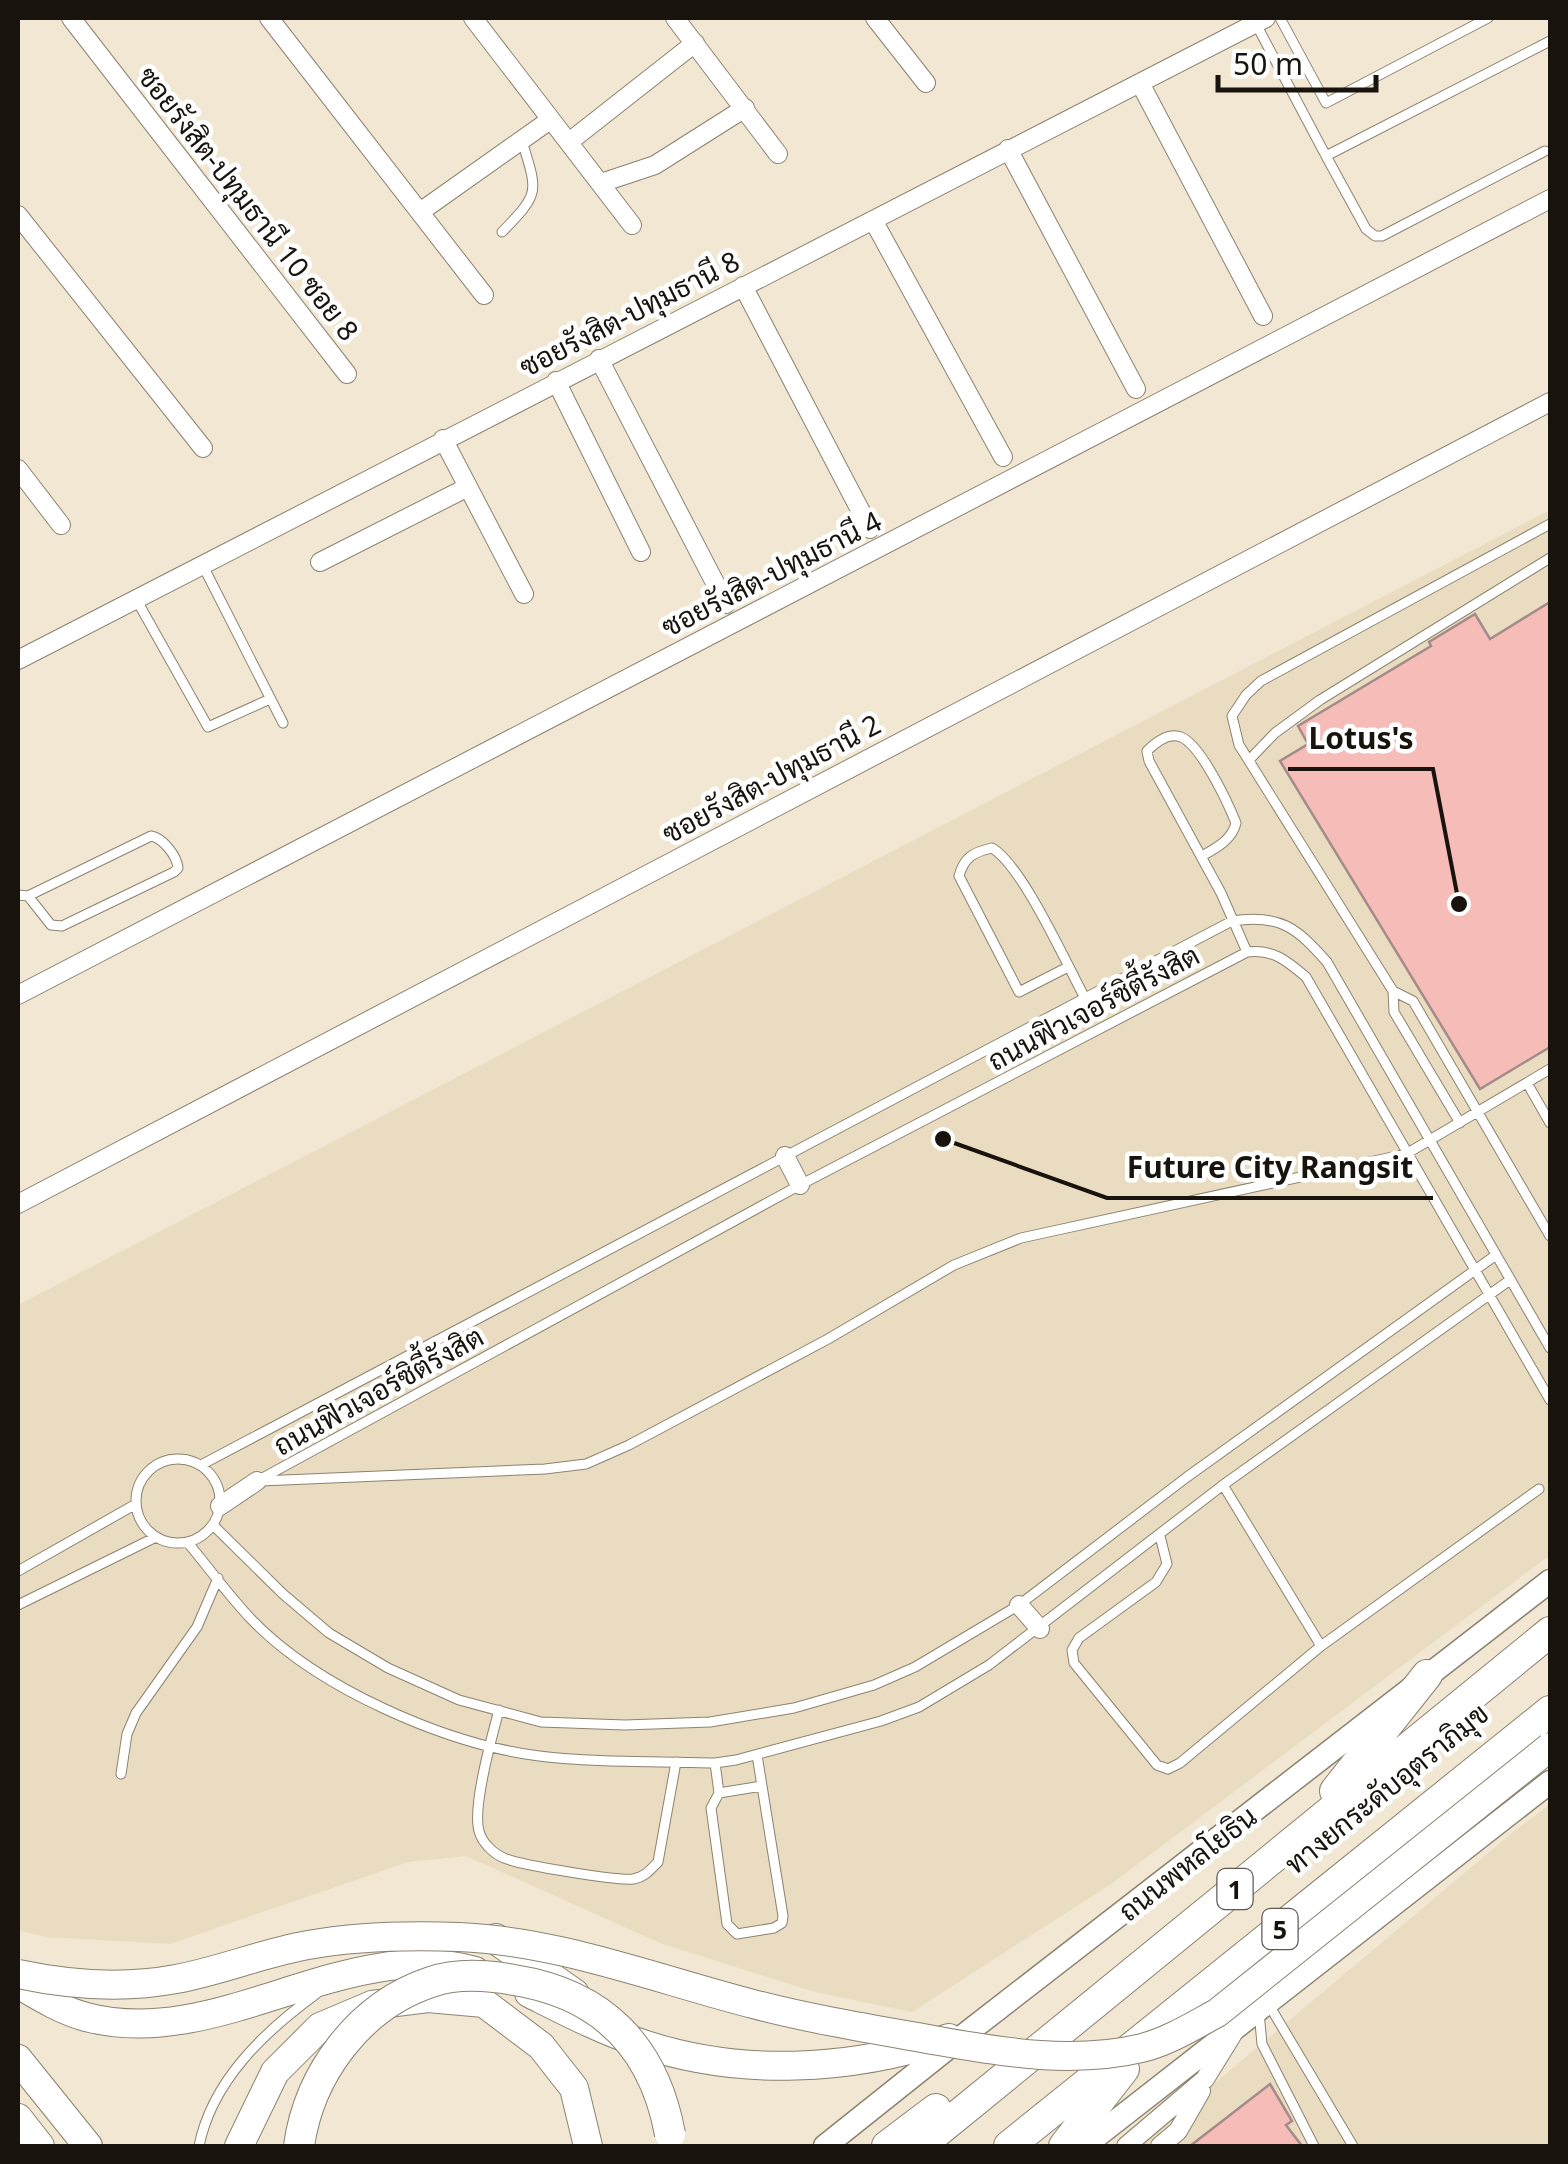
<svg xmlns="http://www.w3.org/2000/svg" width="1568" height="2164" font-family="'Noto Sans',Sarabun,sans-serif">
<rect width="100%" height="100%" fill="#f1e7d2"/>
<path fill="#eadcc0" d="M1550 510V1555L1111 1884 912 2012 815 1992 660 1943 466 1856 408 1862 170 1944 46 1937 18 1930V1305Z
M1550 1804V2146H1140L1512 1833Z"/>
<path fill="#f5bcb8" stroke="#a38b89" stroke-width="2.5" d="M1550 602V1047L1480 1089 1280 761 1308 744 1298 726 1431 646 1429 642 1475 614 1490 639Z
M1270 2084 1292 2121 1286 2125 1302 2146H1190Z"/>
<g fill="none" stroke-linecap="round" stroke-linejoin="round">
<g stroke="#8c8270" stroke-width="11">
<path id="lane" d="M1280 18 1326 103 1488 18
M1256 24 1326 156 1550 41
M1326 156 1366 229 1375 236H1382L1545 151
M502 232C540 193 538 193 522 141
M202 564 283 723
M136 599 208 727 270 699
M1249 760 1275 733 1320 700 1550 558
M1202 856C1216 848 1232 840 1236 823 1228 803 1201 745 1181 737 1168 732 1155 743 1147 751L1149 761 1221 893 1247 952
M18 895 28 896 151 836C163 838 177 856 178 868L174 872 62 926 51 925 28 896
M1068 967 1019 992 959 876C964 857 974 852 992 848 1022 865 1066 963 1085 998
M1393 991 1413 1001 1550 1236
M1527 1083 1550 1123
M1460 1123 1394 1012 1393 991 1239 745 1232 716 1246 695 1261 681 1550 524
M136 1501a42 42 0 1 1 84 0a42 42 0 1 1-84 0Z
M201 1465 1085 998 1232 921C1280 914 1296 927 1327 962L1550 1348
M257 1481 800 1185 1247 952C1273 949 1286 960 1306 977L1550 1400
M260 1481 545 1469 586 1464 629 1445 828 1339 954 1265 1021 1238 1406 1154 1550 1069
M1223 1485 1321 1646 1539 1489
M213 1525 283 1594 329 1633 388 1668 459 1700 541 1722 625 1725 710 1722 794 1708 874 1685 915 1667 1019 1605 1187 1477 1496 1255
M1160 1536 1167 1564 1156 1582 1079 1638 1072 1650 1074 1663 1157 1765 1168 1769 1180 1763 1321 1646
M188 1543C209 1568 229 1596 252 1620 318 1688 445 1744 539 1756 596 1763 657 1761 715 1763L736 1760 881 1721 919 1707 989 1665 1223 1485 1510 1280
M18 1571 136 1504
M18 1605 156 1537
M499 1710C492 1736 472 1807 479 1831 482 1843 494 1854 504 1858 520 1865 617 1881 633 1879 645 1877 650 1870 658 1862L676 1762
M757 1755 783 1916 782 1923 774 1928 737 1934 727 1924 711 1808 719 1793 762 1786
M715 1763 719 1793
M121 1774 127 1734 136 1713 197 1627 218 1578
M1269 2005 1353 2146
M1259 2012 1262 2044 1314 2146
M199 2146C212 2081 264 2032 316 1994"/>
</g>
<g stroke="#8c8270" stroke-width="20">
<path id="street" d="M71 18 347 374
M269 18 484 295
M473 18 632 225
M675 18 778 154
M875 18 926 83
M1140 83 1263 316
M569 142 695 43
M1008 149 1136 389
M601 183 655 165 745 108
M420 212 550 120
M18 215 203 448
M873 220 1003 457
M743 286 870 529
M599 359 726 604
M556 381 641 552
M443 439 524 594
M18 469 61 525
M320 562 468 487
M18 660 1266 18
M18 995 1550 199
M785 1156 800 1185
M18 1204 1550 402
M220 1506 257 1481
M1019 1605 1040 1629
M1126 2146 1205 2079 1234 2032
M1160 2146 1178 2131 1201 2091"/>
</g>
<g stroke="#8c8270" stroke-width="25">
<path id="secondary" d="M825 2146 968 2032 1550 1581
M1084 2146 1550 1782"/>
</g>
<g stroke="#8c8270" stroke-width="30">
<path id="primary" d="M18 1984C40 1997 61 2010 86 2017 218 2052 344 1935 475 1971
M529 1993C565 2011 601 2030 640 2043 739 2077 852 2071 949 2038
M18 2059 88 2146
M18 2118 40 2146
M239 2146 275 2072 320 2027 372 2005 428 1998 484 2003 541 2046 574 2088 588 2146"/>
</g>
<g stroke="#8c8270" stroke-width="32">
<path id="highway" d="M1335 1791 1427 1675
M496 1939 574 1994
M887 2146 936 2109
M920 2146 1550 1632
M1009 2146 1550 1711
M1064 2146 1124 2069"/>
</g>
<use href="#lane" stroke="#fff" stroke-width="9"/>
<use href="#street" stroke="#fff" stroke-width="18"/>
<use href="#secondary" stroke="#fff" stroke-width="22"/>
<use href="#primary" stroke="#fff" stroke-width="28"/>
<use href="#highway" stroke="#fff" stroke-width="30"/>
<g stroke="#8c8270" stroke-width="30" stroke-linecap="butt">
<path id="primary-bridge" d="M18 1974C70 1985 123 1989 176 1979 220 1971 263 1953 308 1945 358 1936 408 1935 459 1937 559 1941 656 1979 753 2004 814 2020 877 2030 939 2041 1006 2053 1075 2064 1142 2048 1169 2041 1193 2026 1217 2013L1550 1747"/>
</g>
<g stroke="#8c8270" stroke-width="32" stroke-linecap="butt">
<path id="highway-bridge" d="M299 2146C309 2074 359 2006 431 1982 457 1973 487 1975 514 1980 603 1994 654 2047 670 2134"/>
</g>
<use href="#primary-bridge" stroke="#fff" stroke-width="28"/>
<use href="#highway-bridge" stroke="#fff" stroke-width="30"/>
</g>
<g text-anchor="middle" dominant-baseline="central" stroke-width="9" stroke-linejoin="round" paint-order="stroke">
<g fill="#fff" stroke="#5d5a56" stroke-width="2.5">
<rect x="1217.5" y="1869" width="35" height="40" rx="8"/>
<rect x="1262.5" y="1909" width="35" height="40" rx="8"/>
</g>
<g font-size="25" font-weight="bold" fill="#18140d">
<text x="1235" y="1889">1</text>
<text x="1280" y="1929">5</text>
</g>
<g font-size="28" fill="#18140d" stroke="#fff">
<text transform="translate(249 203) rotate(52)">ซอยรังสิต-ปทุมธานี 10 ซอย 8</text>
<text transform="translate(629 313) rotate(-27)">ซอยรังสิต-ปทุมธานี 8</text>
<text transform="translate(771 573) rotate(-27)">ซอยรังสิต-ปทุมธานี 4</text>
<text transform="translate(771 778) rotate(-28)">ซอยรังสิต-ปทุมธานี 2</text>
<text transform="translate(1093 1007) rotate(-28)">ถนนฟิวเจอร์ซิตี้รังสิต</text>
<text transform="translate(378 1390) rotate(-29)">ถนนฟิวเจอร์ซิตี้รังสิต</text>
<text transform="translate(1386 1788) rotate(-39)">ทางยกระดับอุตราภิมุข</text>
<text transform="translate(1187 1863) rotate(-38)">ถนนพหลโยธิน</text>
</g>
</g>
<path fill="none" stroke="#18140d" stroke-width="4" d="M1459 904L1433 769H1288M943 1139L1107 1198H1433"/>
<g fill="#18140d" stroke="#fff" stroke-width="4">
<circle cx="1459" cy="904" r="10"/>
<circle cx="943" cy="1139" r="10"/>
</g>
<g font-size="30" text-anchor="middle" font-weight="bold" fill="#18140d" stroke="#fff" stroke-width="9" stroke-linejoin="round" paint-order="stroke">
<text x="1361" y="749">Lotus's</text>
<text x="1270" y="1178">Future City Rangsit</text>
</g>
<rect width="1568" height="2164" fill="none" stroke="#18140d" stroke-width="40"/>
<path d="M1218 75v15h158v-15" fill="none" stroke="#18140d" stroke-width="5"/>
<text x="1233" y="75" font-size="30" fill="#18140d" stroke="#ffffff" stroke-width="8" paint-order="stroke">50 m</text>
</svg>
